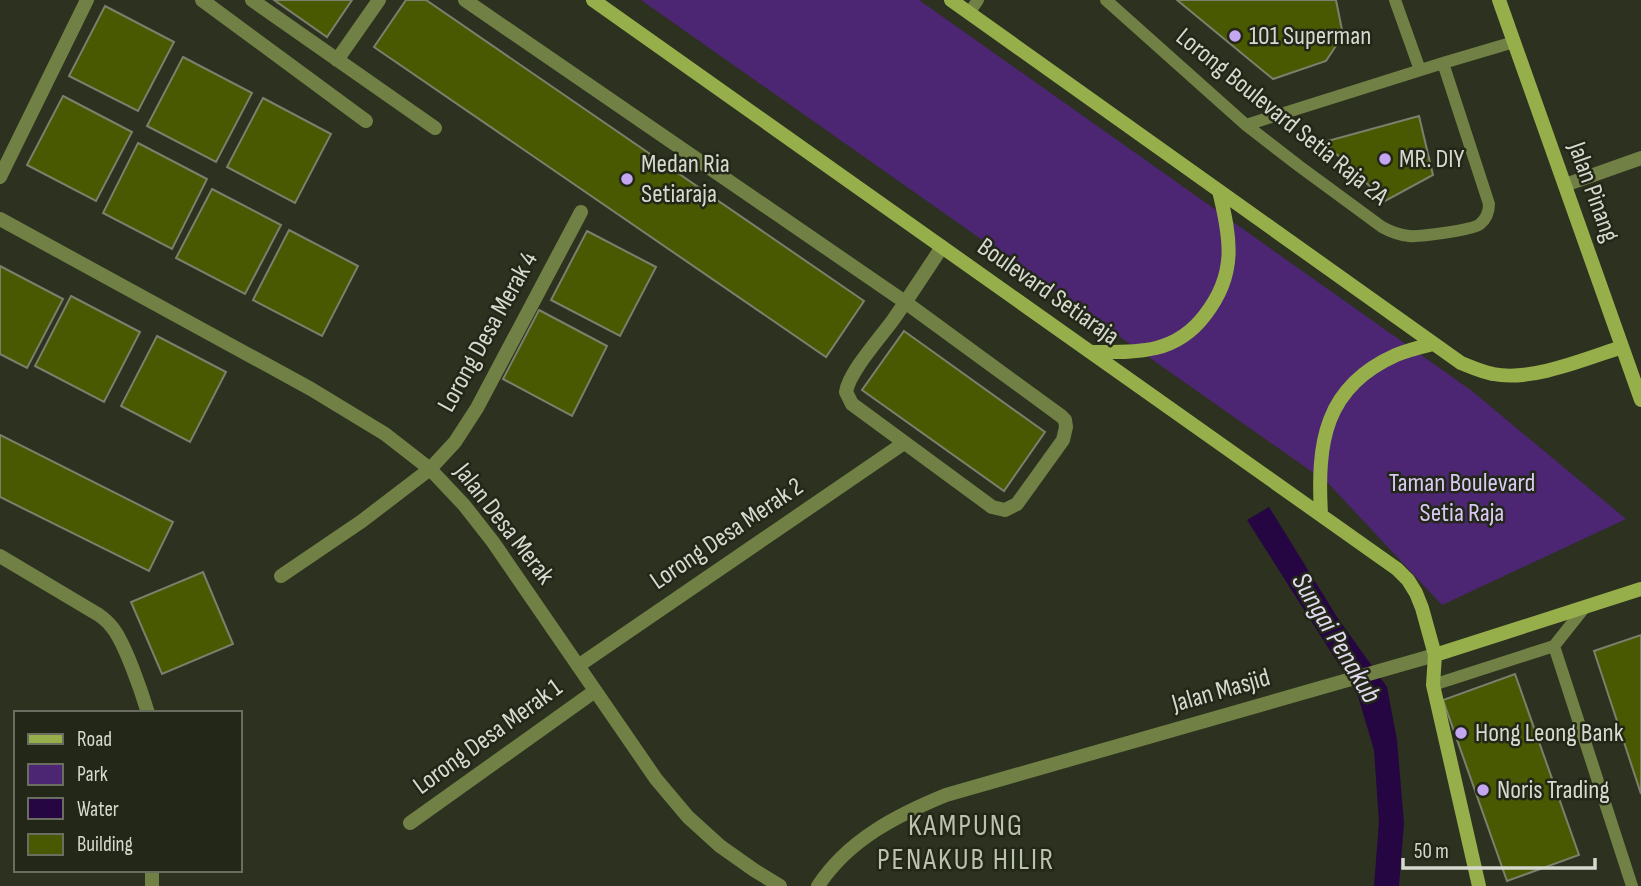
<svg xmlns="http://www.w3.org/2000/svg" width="1641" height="886" font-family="'Sofia Sans Condensed',sans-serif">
<rect width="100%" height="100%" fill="#2c3120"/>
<path fill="#4c2673" d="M641 0H919L1472 391 1626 519 1442 605 1328 483Z"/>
<path fill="#260642" d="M1269 507 1337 617 1387 687 1397 740 1404 823 1399 886H1374L1379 822 1374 750 1357 693 1247 520Z"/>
<path fill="#495902" stroke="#7a806c" stroke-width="2" d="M274 0H352L327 37Z
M406 0H426L864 301 826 357 374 47Z
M1177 0H1336L1343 35 1326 61 1273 79Z
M105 6 174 42 138 111 69 76Z
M183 57 252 93 216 162 147 126Z
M63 96 132 132 96 201 27 165Z
M263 98 331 134 295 203 227 167Z
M1419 116 1433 175 1385 201 1324 142Z
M138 143 207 179 172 249 103 213Z
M212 189 281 225 245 294 176 258Z
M289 230 358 266 322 336 253 300Z
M587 231 656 267 620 336 551 300Z
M0 266 63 299 27 368 0 354Z
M71 296 140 332 104 402 35 366Z
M539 310 607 346 572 416 503 379Z
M904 331 1045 432 1004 491 862 390Z
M157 336 226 372 190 442 121 406Z
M0 435 173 522 149 571 0 497Z
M203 572 233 644 162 674 131 602Z
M1641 635V794L1594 651Z
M1515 674 1579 855 1507 881 1443 700Z"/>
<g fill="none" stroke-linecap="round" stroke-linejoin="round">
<path stroke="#718045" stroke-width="12" d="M1106 0 1246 125 1299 166 1382 227C1391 232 1399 235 1409 236 1419 237 1474 230 1480 224 1486 219 1489 212 1489 204L1443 63
M1395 0 1420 70
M969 13 978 0
M1246 125 1443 63 1514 42
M1585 607 1554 646 1632 886
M1433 685 1554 646"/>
<path stroke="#718045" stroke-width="14" d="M202 0 366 121
M252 0 435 128
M465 0 905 302 1061 416 1065 420 1066 427 1063 440 1017 504 1005 510 992 507 852 404 846 392C849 372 880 338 893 320 910 296 926 271 942 247
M337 60 379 0
M0 177 87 0
M1565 185 1641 158
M0 219 311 389 385 434 430 469 464 505 493 542 656 779 688 817 720 846 754 870 780 886
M0 556 99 615C103 618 108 622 111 626 124 640 142 693 148 713
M281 576 362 521 430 469 455 442 477 408 581 212
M578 666 904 443
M410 823 595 691
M152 870V886
M818 886C848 840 897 815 946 795L1435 655"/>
<path stroke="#97af4b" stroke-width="14" d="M593 0 1397 569 1408 580 1416 593 1422 608 1435 655 1433 685 1479 886
M951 0 1461 363C1471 367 1482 372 1493 374 1531 382 1585 359 1622 347
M1499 0 1641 400
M1091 352C1112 352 1135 353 1156 348 1176 343 1193 331 1205 315 1237 274 1231 239 1219 191
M1321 514C1317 443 1324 387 1396 355 1408 350 1421 347 1433 344
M1435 655 1641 589"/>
</g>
<g fill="#c5a6f0" stroke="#222717" stroke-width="2.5">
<circle cx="1235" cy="36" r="7"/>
<circle cx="1385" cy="159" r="7"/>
<circle cx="627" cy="179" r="7"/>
<circle cx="1461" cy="733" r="7"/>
<circle cx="1483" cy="790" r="7"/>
</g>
<g text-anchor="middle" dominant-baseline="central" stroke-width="5" stroke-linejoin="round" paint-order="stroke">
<g font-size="26" fill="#d6d9cf" stroke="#222717" text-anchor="start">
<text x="1249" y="36">101 Superman</text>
<text x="1399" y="159">MR. DIY</text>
<text x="641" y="164">Medan Ria<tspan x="641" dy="30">Setiaraja</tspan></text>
<text x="1475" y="733">Hong Leong Bank</text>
<text x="1497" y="790">Noris Trading</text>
</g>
<g font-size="26" fill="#d6d9cf" stroke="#222717">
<text transform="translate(1282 117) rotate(39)">Lorong Boulevard Setia Raja 2A</text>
<text transform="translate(1593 192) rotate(70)">Jalan Pinang</text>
<text transform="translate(1048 292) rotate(35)">Boulevard Setiaraja</text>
<text transform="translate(488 332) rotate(-61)">Lorong Desa Merak 4</text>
<text transform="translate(504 524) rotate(52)">Jalan Desa Merak</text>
<text transform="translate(727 534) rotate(-34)">Lorong Desa Merak 2</text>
<text transform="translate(1221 691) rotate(-16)">Jalan Masjid</text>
<text transform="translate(488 737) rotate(-36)">Lorong Desa Merak 1</text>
</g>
<g font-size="26" fill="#d9c8f4" stroke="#222717">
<text x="1462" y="483">Taman Boulevard<tspan x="1462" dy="30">Setia Raja</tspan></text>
</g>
<g font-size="28" font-style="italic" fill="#e2d9f0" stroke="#222717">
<text transform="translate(1336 638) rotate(59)">Sungai Penakub</text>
</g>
<g font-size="30" letter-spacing="2" fill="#bbc2ad" stroke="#222717">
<text x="966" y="826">KAMPUNG<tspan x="966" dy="34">PENAKUB HILIR</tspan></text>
</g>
</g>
<rect x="14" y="711" width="228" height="161" fill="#222717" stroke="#6a6e61" stroke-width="2"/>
<rect x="28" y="734" width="35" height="10" fill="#97af4b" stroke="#6a6e61" stroke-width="2"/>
<text x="77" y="746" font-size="21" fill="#d6d9cf">Road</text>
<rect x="28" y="764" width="35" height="21" fill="#4c2673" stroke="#6a6e61" stroke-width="2"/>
<text x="77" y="781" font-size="21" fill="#d6d9cf">Park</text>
<rect x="28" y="798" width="35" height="21" fill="#260642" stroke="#6a6e61" stroke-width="2"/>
<text x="77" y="816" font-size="21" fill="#d6d9cf">Water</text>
<rect x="28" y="834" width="35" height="21" fill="#495902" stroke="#6a6e61" stroke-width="2"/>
<text x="77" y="851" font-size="21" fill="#d6d9cf">Building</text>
<path d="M1403 858v10h192v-10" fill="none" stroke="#d6d9cf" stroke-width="3.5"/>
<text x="1414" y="858" font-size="21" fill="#d6d9cf" stroke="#222717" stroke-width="5" paint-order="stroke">50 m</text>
</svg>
